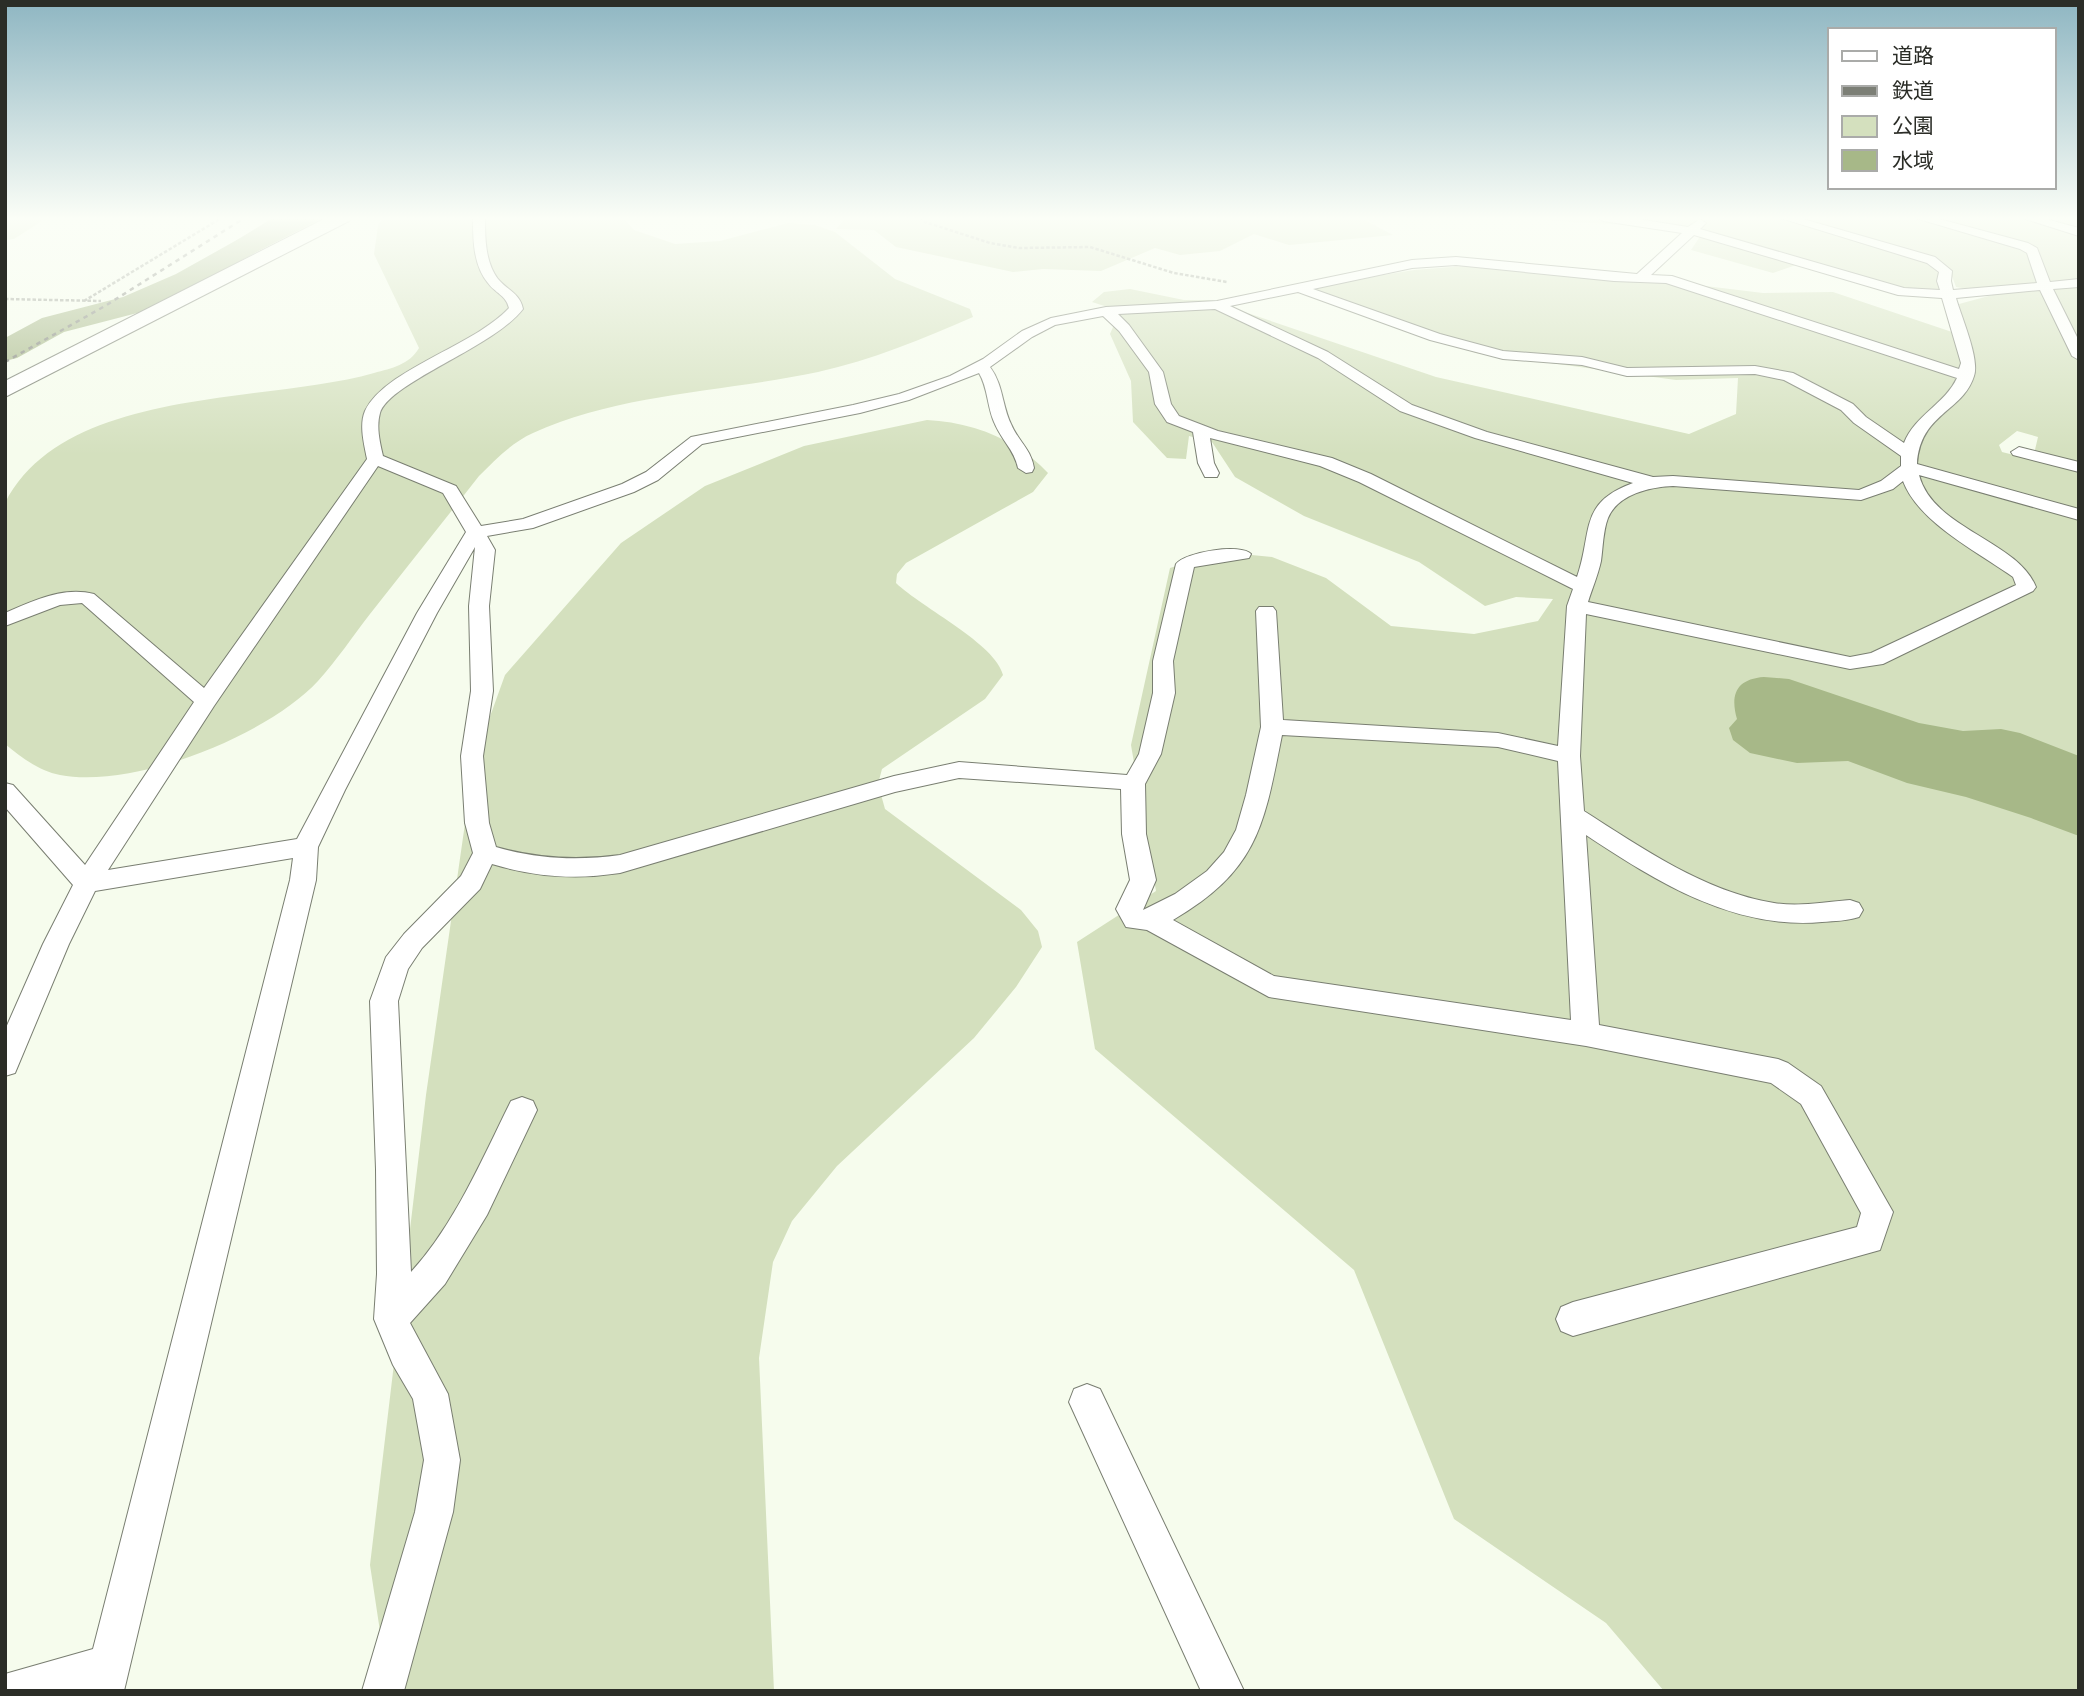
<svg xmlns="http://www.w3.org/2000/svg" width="2084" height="1696" font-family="'Varela Round','Noto Sans JP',sans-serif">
<rect width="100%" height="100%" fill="#f6fced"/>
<path fill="#d4e0be" d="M5 217H34L42 221 14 239 5 240Z
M383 217H630L626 221 634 230 675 244 720 241 788 223 815 225 835 232 895 279 970 309 973 317C922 339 872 360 818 372 724 392 621 393 533 433 511 443 495 460 479 476 443 522 406 568 370 614 353 636 337 660 318 681 267 736 134 789 60 775 39 771 21 757 5 744V503C65 386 265 404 374 373 392 368 409 365 419 348L374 254 378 226Z
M847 217H1359L1393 235 1289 245 1254 234 1220 251 1180 255 1155 248 1101 271 1043 269 1013 272 896 247 874 230 836 229Z
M1534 217H2079V463L2034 454 2038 437 2017 431 1999 445 2002 452 2079 471V767L1840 752 2079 808V1691H1664L1606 1623 1454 1519 1354 1270 1095 1049 1077 942 1156 891 1131 745 1170 568 1221 552 1272 557 1326 578 1391 626 1474 634 1538 621 1553 599 1516 597 1485 606 1419 562 1304 516 1235 477 1212 442 1189 436 1186 459 1167 458 1133 422 1131 381 1110 334 1120 311 1092 302 1104 292 1130 289 1184 300H1209L1436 377 1689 434 1736 414 1738 378 1676 380 1476 353 1303 291 1322 285 1414 270 1476 265 1664 281 1763 293 1833 292 1952 332H1966L1959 304 1996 294 1956 287 1952 276 1942 272 1944 292 1935 298 1906 294 1796 265 1773 273 1691 250 1705 229 1553 221Z
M927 420C972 422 1016 439 1048 473L1033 492 906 563 897 574 896 583C922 608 996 644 1003 675L985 699 882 769 878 784 885 809 1021 910 1038 931 1042 947 1016 987 974 1038 837 1166 792 1221 773 1262 759 1358 774 1691H389L370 1565 426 1095 474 761 505 675 621 543 705 486 804 446Z"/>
<path fill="#a7b888" d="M274 217H325L202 280 188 281 159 295 144 298 181 281 176 278Z
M1764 677 1789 679 1919 723 1963 731 2001 729 2020 733 2079 756V836L2031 818 1966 797 1907 783 1848 761 1797 763 1750 753 1733 740 1729 728 1737 719C1730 695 1736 679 1764 677Z"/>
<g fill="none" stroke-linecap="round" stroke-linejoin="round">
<path fill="#a7b888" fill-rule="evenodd" d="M278 217H311L307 223 196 286 145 311 64 332 17 358 5 361V338L42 318 123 297 176 274Z"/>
<g stroke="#797e71" stroke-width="2">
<path id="street" d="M473 217H485C485 237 485 262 498 279 507 290 520 293 523 309 494 347 390 382 380 413 376 427 380 443 383 456L456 486 481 526 523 519 622 484 646 472 691 437 853 405 899 394 950 376 983 359 1022 331 1051 318 1106 307 1217 301 1412 260 1456 257 1637 274 1682 233 1603 221 1597 217H1625L1688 227 1700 219 1706 223 1700 229 1904 288 1940 290 1937 281 1939 272 1927 263 1777 217H1796L1935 257 1952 271 1951 281 1953 290 2037 283 2027 253 2020 249 1912 217H1932L2028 243 2037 248 2050 282 2079 279V287L2053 289 2079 341V360L2072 356 2040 290 1956 298C1961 316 1980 359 1974 376 1963 412 1920 413 1917 464L2079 509V520L1919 475C1933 529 2017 540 2036 587L2033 591 1883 664 1850 669 1586 614 1580 756 1584 811C1642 848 1705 892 1774 903 1799 907 1825 902 1850 900L1859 903 1863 910 1859 917C1847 921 1835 921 1822 922 1734 930 1657 882 1586 835L1599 1025 1778 1059 1788 1063 1821 1086 1893 1212 1880 1250 1573 1336 1561 1331 1556 1319 1561 1307 1573 1302 1857 1227 1861 1213 1801 1104 1771 1083 1586 1046 1269 997 1147 930 1126 927 1116 909 1130 880 1122 834 1121 789 959 778 895 792 620 873C575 880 535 877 492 864L480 889 422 948 408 969 398 1001 411 1272C455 1224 482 1159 511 1101L522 1097 533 1101 537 1110 487 1215 445 1284 410 1323 448 1394 460 1460 453 1512 404 1691H362L415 1512 424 1460 413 1399 393 1365 374 1319 377 1274 376 1169 370 1001 386 957 404 934 461 876 473 853 465 823 461 756 471 691 469 606 475 547 437 613 345 790 318 847 316 880 124 1691H5V1674L93 1649 290 880 293 858 95 891 69 944 15 1073 5 1076V1030L43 944 73 885 5 807V783L13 785 85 865 194 702 82 603 60 605 5 626V613C33 601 63 586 94 594L204 688 367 459C364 444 359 425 365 411 385 369 474 346 509 308 506 295 495 293 488 283 473 265 473 239 473 217ZM1694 235 1898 295 1942 298 1961 363 1959 369 1672 276 1651 275ZM1456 265 1614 281 1666 283 1957 378C1945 404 1915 415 1904 443L1866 417 1853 404 1793 373 1755 366 1627 368 1582 357 1503 351 1440 334 1313 289 1412 268ZM1298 292 1430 340 1503 359 1582 365 1627 376 1755 374 1784 380 1841 410 1854 423 1901 456V466L1881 481 1859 490 1673 476 1653 477 1487 432 1412 405 1328 352 1230 306ZM1215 309 1318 358 1400 411 1475 438 1633 483C1578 503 1593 531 1577 577L1371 474 1332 458 1218 431 1179 416 1171 404 1163 372 1129 325 1118 314ZM1103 316 1119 331 1149 372 1155 404 1167 422 1193 432 1198 463 1205 477H1217L1219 473 1214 463 1210 438 1320 466 1359 482 1573 589 1567 606 1558 746 1498 733 1283 720 1276 611 1273 607H1259L1256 611 1261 727 1246 795 1236 830 1224 852 1207 871 1175 894 1143 910 1156 880 1146 834 1145 784 1161 754 1175 693 1173 661 1194 567 1249 558 1251 554C1241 543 1185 552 1176 564L1153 661V693L1139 754 1127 775 959 762 894 776 620 855C577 861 538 859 496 847L489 823 483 756 493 691 489 606 495 550 487 536 533 528 634 492 658 480 702 444 860 413 909 400 979 373C988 388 987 406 994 422 1001 440 1014 449 1018 468L1026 473 1032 472 1034 468C1031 449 1018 441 1011 424 1002 405 1003 384 990 367L1032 337 1055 325ZM378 466 443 493 466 532 417 613 297 839 108 870 214 706ZM1903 481C1918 522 1978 552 2013 577L2016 585 1871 653 1850 657 1588 602C1592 589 1598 575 1601 561 1603 547 1603 531 1608 518 1618 494 1650 487 1673 486L1861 500 1893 489ZM1282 735 1498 747 1558 761 1571 1020 1274 976 1173 920C1258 870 1264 826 1282 735Z
M2019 217H2038L2079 228V236Z
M2019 447 2079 462V472L2013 455 2011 452Z
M1087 1384 1100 1389 1244 1691H1201L1069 1402 1074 1389Z"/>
</g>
<g stroke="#797e71" stroke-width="2">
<path id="highway" d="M328 217H351L349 221 5 397V381Z"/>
</g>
<path stroke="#989c91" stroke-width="2.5" stroke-dasharray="3.5 2" stroke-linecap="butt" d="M920 217 925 222 990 243 1019 248 1090 247 1174 273 1227 282
M5 299 101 301
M84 301 223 217"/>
<use href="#street" fill="#fff" fill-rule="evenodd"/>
<use href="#highway" fill="#fff" fill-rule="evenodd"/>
<path stroke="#7c7f76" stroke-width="2.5" stroke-dasharray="4.5 4.5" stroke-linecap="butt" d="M5 362 105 306 246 217"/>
</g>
<linearGradient id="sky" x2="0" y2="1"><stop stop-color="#8eb6c2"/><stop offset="0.48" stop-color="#fbfef7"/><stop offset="1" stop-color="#fbfef7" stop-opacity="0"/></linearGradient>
<rect width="2084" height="455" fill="url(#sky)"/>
<rect width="2084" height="1696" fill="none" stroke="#2b2d27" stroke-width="14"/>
<rect x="1828" y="28" width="228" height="161" fill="#ffffff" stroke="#aaaba9" stroke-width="2"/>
<rect x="1842" y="51" width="35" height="10" fill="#ffffff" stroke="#aaaba9" stroke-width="2"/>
<text x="1892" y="63" font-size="21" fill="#2b2d27">道路</text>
<rect x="1842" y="86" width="35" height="10" fill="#7c7f76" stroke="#aaaba9" stroke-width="2"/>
<text x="1892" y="98" font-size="21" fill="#2b2d27">鉄道</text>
<rect x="1842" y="116" width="35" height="21" fill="#d4e0be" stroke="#aaaba9" stroke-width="2"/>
<text x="1892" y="133" font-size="21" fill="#2b2d27">公園</text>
<rect x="1842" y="150" width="35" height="21" fill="#a7b888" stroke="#aaaba9" stroke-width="2"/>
<text x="1892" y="168" font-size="21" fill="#2b2d27">水域</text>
</svg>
